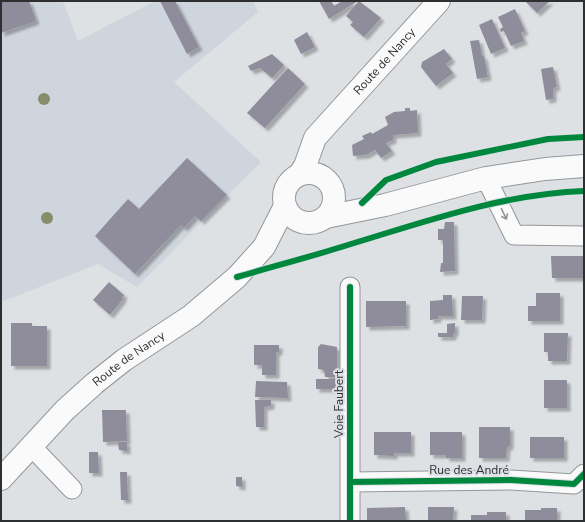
<svg xmlns="http://www.w3.org/2000/svg" width="585" height="522" font-family="'Nunito Sans',sans-serif">
<defs>
<filter id="shadow"><feDropShadow dx="3.5" dy="3.5" stdDeviation="1" flood-color="#0004"/></filter>
</defs>
<rect width="100%" height="100%" fill="#dee1e4"/>
<path fill="#ced5dc" d="M1 1H63L78 41 155 1H253L258 12 174 82 261 162 137 287 98 264 1 302Z"/>
<path fill="#8f8c9b" filter="url(#shadow)" d="M1 1H29L36 21 1 33Z
M160 1H175L199 47 187 54Z
M319 1H331L334 6 342 1H358L329 19Z
M359 1 381 18 364 37 350 25 353 22 346 16Z
M525 1H550L537 13Z
M515 9 525 31 521 33 524 41 511 46 504 31 501 32 500 29 503 27 498 17Z
M492 19 505 48 491 54 479 25Z
M307 32 315 47 301 54 294 40Z
M479 40 482 56H484L488 77 477 79 470 41Z
M444 49 452 59 446 64 453 73 436 86 421 67 422 62Z
M272 54 284 65 272 78 260 68 251 71 248 66Z
M553 67 557 87 553 88V99L546 100 541 69Z
M288 68 305 84 265 128 247 113Z
M405 108H410V111L417 110 418 133 393 135V140L386 143 392 151 381 158 375 150 366 155 353 156 352 145 364 139 362 136 371 132 372 134 388 125 385 117 394 112 405 111Z
M187 158 227 195 201 221 195 216 184 228 181 225 135 274 95 236 128 199 139 209Z
M445 222H454L455 271 440 272 441 263H443V240H438V229H444Z
M551 256H584V278H552Z
M109 282 124 295 122 298 123 299 110 315 93 300Z
M536 293H560V321H528V306H536Z
M443 295H452L453 316H438V319L430 320V301L443 300Z
M462 296H483L482 320H461Z
M366 301H406V326L366 327Z
M11 323H32V326H47V366H11Z
M455 323V333H453V337H438V333H447V324Z
M544 333H568L567 361H548V352H544Z
M321 344 337 347V377H325L324 370 318 369V347Z
M254 345H279V352H276V375H262V365H254Z
M316 379H337V389H316Z
M544 380H567V408H544Z
M256 381 287 382 288 398 255 397Z
M255 400H271V406L264 407V427H256Z
M102 410H126L127 441 103 442Z
M479 427H510V446L507 447 506 458H479Z
M374 432H411V453H394V456L374 455Z
M430 432H462V458H446V455H430Z
M530 437H564V458H530Z
M118 442H127V451L119 450Z
M89 452H98L99 473H89Z
M120 472H127L128 500H121Z
M236 477H242V487L236 486Z
M405 507 406 521H367V508Z
M428 507H454L453 521H428Z
M541 508H557V521H525V510H541Z
M487 512H506V521H471V515H487Z"/>
<g fill="none" stroke-linecap="round" stroke-linejoin="round">
<g stroke="#949699" stroke-width="21">
<path id="minor" d="M486 178 514 235 584 236
M31 446 72 489
M350 482 511 480 574 484 584 474
M350 521V287"/>
</g>
<g stroke="#949699" stroke-width="24">
<g id="major">
<circle cx="309" cy="198" r="25"/>
<path id="s1" d="M299 175 305 166 315 138 439 1"/>
<path d="M326 217 385 205 486 178 545 169 584 166"/>
<path id="s2" d="M1 479 65 410 95 383 124 360 191 316 237 277 264 247 285 206"/>
</g>
</g>
<use href="#minor" stroke="#fafafb" stroke-width="19"/>
<use href="#major" stroke="#fafafb" stroke-width="22"/>
<g stroke="#dce0e6" stroke-width="8">
<path id="cycleway" d="M362 203 386 180 436 162 548 139 584 137
M237 277C275 266 313 256 351 244 427 221 503 194 584 191
M350 482 511 480 574 484 584 474
M350 521V287"/>
</g>
<use href="#cycleway" stroke="#00873e" stroke-width="6"/>
</g>
<g fill="#868d6a">
<circle cx="44" cy="99" r="6"/>
<circle cx="47" cy="218" r="6"/>
</g>
<defs><path id="oneway-shaft" d="M-6 0H5M1.5-3L5.5 0L1.5 3" fill="none" stroke-width="1.6" stroke-linecap="round" stroke-linejoin="round"/></defs>
<use stroke="#949496" href="#oneway-shaft" transform="translate(504 214) rotate(64)"/>
<g text-anchor="middle" dominant-baseline="central" stroke-width="4" stroke-linejoin="round" paint-order="stroke">
<g font-size="12" fill="#2e2f31" stroke="#dce0e6">
<text stroke="none"><textPath href="#s1" startOffset="144">Route de Nancy</textPath></text>
<text stroke="none"><textPath href="#s2" startOffset="176">Route de Nancy</textPath></text>
<text transform="translate(339 404) rotate(-90)">Voie Faubert</text>
<text x="469" y="470">Rue des André</text>
</g>
</g>
<rect width="585" height="522" fill="none" stroke="#2e2f31" stroke-width="4"/>
</svg>
